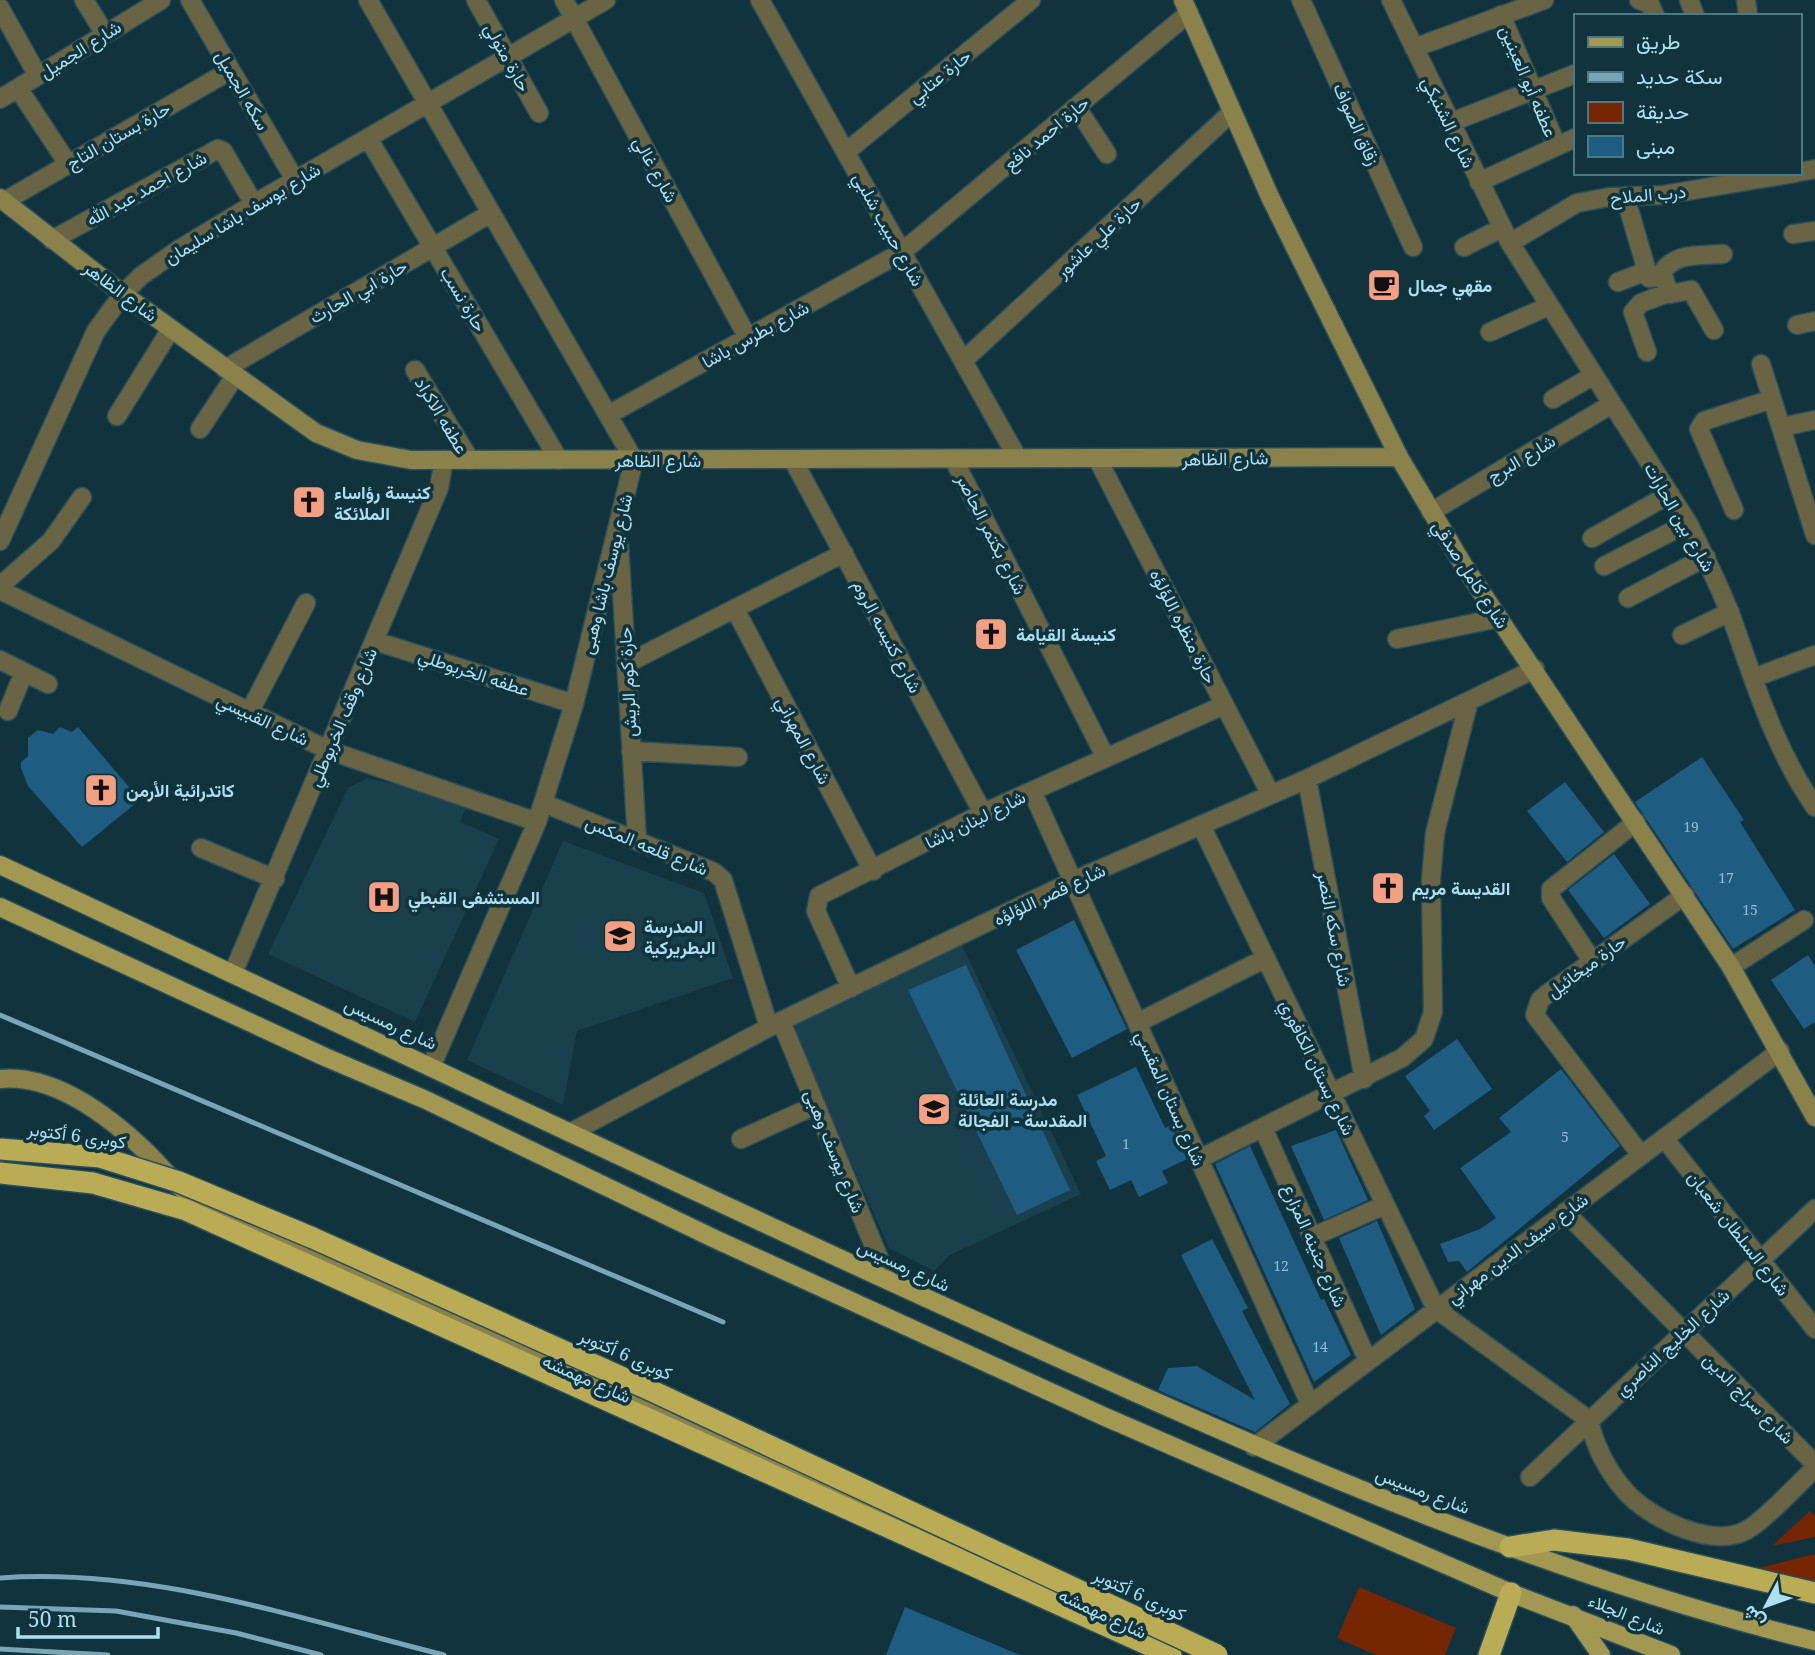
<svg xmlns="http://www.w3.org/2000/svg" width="1815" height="1655" font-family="'Noto Serif',Vazirmatn,serif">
<rect width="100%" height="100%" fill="#10333e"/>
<path fill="#19404c" d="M367 778 399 785 466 808 460 822 499 839 415 1022 268 954 348 788Z
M563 841 704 893 733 978 577 1031 563 1105 467 1060Z
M960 941 1081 1194 950 1255 934 1271 889 1248 790 1024Z"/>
<path fill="#752500" d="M1810 1511 1815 1516V1537L1772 1546Z
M1815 1554V1583L1742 1572Z
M1359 1587 1456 1628 1445 1655H1376L1337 1638Z"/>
<path fill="#1f5c82" d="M60 727 72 732 78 727 140 800 82 847 28 786 21 768V762L28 756V738L38 730 53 734Z
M1702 757 1744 820 1740 822 1795 910 1733 949 1635 802Z
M1565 782 1604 832 1567 862 1527 811Z
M1614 854 1650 904 1604 938 1568 890Z
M1074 920 1127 1029 1072 1058 1016 950Z
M1808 955 1815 966V1022L1804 1029 1771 980Z
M966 965 1070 1190 1017 1215 908 990Z
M1457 1039 1492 1089 1434 1130 1424 1116 1430 1111 1405 1076Z
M1136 1067 1165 1128 1171 1125 1187 1159 1162 1171 1168 1183 1139 1197 1131 1180 1110 1190 1096 1161 1106 1156 1077 1095Z
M1561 1069 1620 1146 1467 1272 1459 1261 1448 1262 1440 1244 1480 1229 1496 1218 1460 1168 1511 1132 1499 1118Z
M1336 1130 1368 1200 1324 1220 1291 1146Z
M1250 1146 1321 1300 1324 1299 1351 1355 1314 1382 1215 1164Z
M1377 1221 1415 1309 1381 1335 1339 1238Z
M1212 1239 1248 1308 1242 1311 1290 1404 1255 1432 1158 1390 1168 1368 1197 1366 1255 1400 1181 1255Z
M905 1607 1020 1655H886Z"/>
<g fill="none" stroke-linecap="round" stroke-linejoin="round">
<g stroke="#294f5a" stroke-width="21">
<path id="street" d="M84 0 105 34
M190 0 295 180
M368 0 634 460 574 704 537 822 432 1065
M476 0 539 113
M564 0 748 338
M760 0 1017 457
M1301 0 1413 247
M1391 0 1510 243 1688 523C1703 553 1719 584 1731 616 1755 683 1774 748 1815 807
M1639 0 1650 4 1655 16
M1689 0 1695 16
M1746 0 1748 16
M0 8 38 76
M1501 15 1557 146
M1414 48 1544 0
M18 88 68 164
M0 99 161 0
M1077 108 1107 154
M1449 123 1575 74
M368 138 559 460
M846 152 1031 0
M1799 172 1815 169
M1479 182 1575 138
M1625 196 1649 278 1663 276 1670 294 1691 290 1714 330
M5 201 231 70
M1793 234 1815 231
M52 240 218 149 223 151 254 204
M1510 243 1577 203 1609 197 1663 195 1795 173
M1464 247 1502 228
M1660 276C1673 251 1699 256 1723 254
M1618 282 1647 271
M1797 325 1815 321
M1490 332 1549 306
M1647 352 1633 312 1641 303 1668 293
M963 361 1232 112
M1761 364 1815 535
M225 369 491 213
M415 370 470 460
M1553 399 1594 375
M608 415 902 252 1189 13
M117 416 171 329
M1781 427 1815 420
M200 429 235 376
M793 460 983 813
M954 460 1106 758
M1098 460 1270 793
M1734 510 1699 429 1704 421 1772 399
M1431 512 1612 404
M1592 538 1670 494
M0 541 96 331 123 294 141 276 178 250 254 204 606 0
M619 543 637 840
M1604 566 1688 523
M0 586 51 541 82 497
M0 590 328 750 537 822
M1628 598 1706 557
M735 609 873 871
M1682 635 1730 612
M1397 639 1499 618
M375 641 574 704
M0 660 48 684
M626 664 844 553
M1753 678 1815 655
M8 711 24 672
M249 713 306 603
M631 751 738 757
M1307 779 1364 1079
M1032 791 1310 1404
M543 803 714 872 723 880 769 1027
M1201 825 1436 1309 1589 1420C1595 1447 1607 1470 1625 1491 1650 1519 1712 1549 1747 1530 1767 1518 1797 1485 1815 1468
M201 848 275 879
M1592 961 1551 898V889L1636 822
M1731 967 1804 920
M233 973 439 488 444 460
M851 988 816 911 819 896 983 813 1224 705
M781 1021 888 1280
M1137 1023 1266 958
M1263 1128 1368 1361
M570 1133 781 1021 1073 881 1307 779 1535 669
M1664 1138 1815 1329
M741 1139 816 1105
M1641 1155 1535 1015 1540 1000 1547 994 1685 895
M1199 1159 1402 1058 1424 1039 1433 1012 1431 880 1435 833 1469 701
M1565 1212 1815 1464
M1312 1237 1385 1205
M1254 1447 1780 1051
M1530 1477 1815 1209"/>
</g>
<g stroke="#294f5a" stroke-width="21">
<path id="secondary" d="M1183 0 1271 199 1399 457 1464 566 1731 967 1815 1117
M0 198 123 294 316 433 357 450 411 460 1399 457
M0 1079C52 1074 103 1112 139 1145 161 1165 178 1189 202 1205L1075 1600"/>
</g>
<g stroke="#294f5a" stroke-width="21">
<path id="primary" d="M0 865C327 1017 652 1174 981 1323 1252 1446 1525 1570 1815 1641
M0 907 325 1057 426 1100 715 1239 1103 1416 1511 1593 1671 1655
M1573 1615 1601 1655"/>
</g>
<g stroke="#294f5a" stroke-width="24">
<path id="highway" d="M0 1173 93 1183 186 1210 1171 1655
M1510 1547 1554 1540 1628 1549 1815 1593
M1489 1655 1511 1593"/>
</g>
<use href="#street" stroke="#696443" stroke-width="18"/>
<use href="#secondary" stroke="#8a814b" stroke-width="18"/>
<use href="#primary" stroke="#a39851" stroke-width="18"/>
<use href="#highway" stroke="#baac55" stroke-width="21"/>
<path stroke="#79a5b4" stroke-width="5" d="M0 1015 723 1322
M0 1578C150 1567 300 1619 444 1655
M0 1607 116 1611 236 1633 321 1655
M0 1649 108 1655"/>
<g stroke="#294f5a" stroke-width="24" stroke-linecap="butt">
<path id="highway-bridge" d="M0 1149 100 1157 179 1182 313 1238 650 1390 1217 1655"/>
</g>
<use href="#highway-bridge" stroke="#baac55" stroke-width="21"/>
</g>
<defs>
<g id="cafe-square" transform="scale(1.75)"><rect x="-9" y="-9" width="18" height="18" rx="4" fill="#f3a082" stroke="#10333e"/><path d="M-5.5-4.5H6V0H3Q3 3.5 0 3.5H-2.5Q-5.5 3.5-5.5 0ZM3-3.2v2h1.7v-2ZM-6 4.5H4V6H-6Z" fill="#111"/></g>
<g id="church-square" transform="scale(1.75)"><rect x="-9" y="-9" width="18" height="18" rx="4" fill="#f3a082" stroke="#10333e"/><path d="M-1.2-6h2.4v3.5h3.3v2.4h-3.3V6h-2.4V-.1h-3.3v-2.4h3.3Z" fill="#111"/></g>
<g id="hospital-square" transform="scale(1.75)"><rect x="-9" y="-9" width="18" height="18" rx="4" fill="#f3a082" stroke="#10333e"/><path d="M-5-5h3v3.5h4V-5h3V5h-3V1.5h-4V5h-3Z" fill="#111"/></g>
<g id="school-square" transform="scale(1.75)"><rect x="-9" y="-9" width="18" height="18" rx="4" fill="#f3a082" stroke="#10333e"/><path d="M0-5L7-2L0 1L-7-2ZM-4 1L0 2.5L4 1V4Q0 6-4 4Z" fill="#111"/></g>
</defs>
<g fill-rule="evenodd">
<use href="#cafe-square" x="1384" y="285"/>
<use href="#church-square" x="309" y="502"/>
<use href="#church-square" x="991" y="634"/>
<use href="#church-square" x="101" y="790"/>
<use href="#church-square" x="1388" y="888"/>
<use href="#hospital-square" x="384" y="897"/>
<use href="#school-square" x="620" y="936"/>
<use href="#school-square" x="934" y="1109"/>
</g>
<g text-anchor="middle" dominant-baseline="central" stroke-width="7" stroke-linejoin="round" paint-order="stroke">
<g font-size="14" fill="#8abed4">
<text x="1691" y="826">19</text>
<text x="1726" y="877">17</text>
<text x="1750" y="909">15</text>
<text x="1565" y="1136">5</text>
<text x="1126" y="1143">1</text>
<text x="1281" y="1265">12</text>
<text x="1320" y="1346">14</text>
</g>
<g font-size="18" fill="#aedfef" stroke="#10333e">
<text transform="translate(80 49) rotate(-32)">شارع الجميل</text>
<text transform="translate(508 57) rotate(61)">حارة متولي</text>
<text transform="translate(939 76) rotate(-39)">حارة عتابي</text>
<text transform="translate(1529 81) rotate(67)">عطفه أبو العينين</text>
<text transform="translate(243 90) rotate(60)">سكه الجميل</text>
<text transform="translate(1449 122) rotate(64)">شارع الشنبكي</text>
<text transform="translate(1357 124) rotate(66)">زقاق الصواف</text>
<text transform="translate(1046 133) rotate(-40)">حارة احمد نافع</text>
<text transform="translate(118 135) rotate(-30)">حارة بستان التاج</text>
<text transform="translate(656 169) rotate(61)">شارع غالي</text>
<text transform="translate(146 188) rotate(-29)">شارع احمد عبد الله</text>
<text transform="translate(1648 194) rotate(-5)">درب الملاح</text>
<text transform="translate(242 213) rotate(-31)">شارع يوسف باشا سليمان</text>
<text transform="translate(889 229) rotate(61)">شارع حبيب شلبي</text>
<text transform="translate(1098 237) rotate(-43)">حارة علي عاشور</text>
<text transform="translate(121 291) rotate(37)">شارع الظاهر</text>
<text transform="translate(358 291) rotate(-30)">حارة ابي الحارث</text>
<text transform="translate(464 299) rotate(59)">حارة نسب</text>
<text transform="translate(755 334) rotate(-29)">شارع بطرس باشا</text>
<text transform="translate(442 415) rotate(59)">عطفه الاكراد</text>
<text transform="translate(1225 458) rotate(-1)">شارع الظاهر</text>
<text transform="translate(1521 458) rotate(-31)">شارع البرج</text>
<text x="658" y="460">شارع الظاهر</text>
<text transform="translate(1680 517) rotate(60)">شارع بين الحارات</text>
<text transform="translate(992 534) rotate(63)">شارع بكتمر الحاصر</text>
<text transform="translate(606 574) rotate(-76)">شارع يوسف باشا وهبى</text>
<text transform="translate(1471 574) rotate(57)">شارع كامل صدقي</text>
<text transform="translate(1184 626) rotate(63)">حارة منظره اللؤلؤه</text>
<text transform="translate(888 636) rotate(62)">شارع كنيسه الروم</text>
<text transform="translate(474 672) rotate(18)">عطفه الخربوطلي</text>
<text transform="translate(627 682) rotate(-93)">حارة كوم الريش</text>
<text transform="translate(342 717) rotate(-67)">شارع وقف الخربوطلي</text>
<text transform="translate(263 719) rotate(25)">شارع القبيسي</text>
<text transform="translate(804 740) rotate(62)">شارع المهراني</text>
<text transform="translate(975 819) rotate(-26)">شارع لينان باشا</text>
<text transform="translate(647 845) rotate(22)">شارع قلعه المكس</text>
<text transform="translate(1049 894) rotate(-25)">شارع قصر اللؤلؤه</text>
<text transform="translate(1335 929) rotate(79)">شارع سكه النصر</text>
<text transform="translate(1586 966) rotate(-36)">حارة ميخائيل</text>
<text transform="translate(391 1023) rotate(25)">شارع رمسيس</text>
<text transform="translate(1318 1067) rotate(64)">شارع بستان الكافوري</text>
<text transform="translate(1171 1098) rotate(66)">شارع بستان المقسي</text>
<text transform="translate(77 1135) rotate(8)">كوبرى 6 أكتوبر</text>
<text transform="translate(835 1151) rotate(68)">شارع يوسف وهبى</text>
<text transform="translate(1739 1233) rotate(52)">شارع السلطان شعبان</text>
<text transform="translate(1315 1245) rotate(66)">شارع جنينه المزارع</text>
<text transform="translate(1517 1248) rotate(-37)">شارع سيف الدين مهراني</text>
<text transform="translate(904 1265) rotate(25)">شارع رمسيس</text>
<text transform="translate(1672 1342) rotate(-43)">شارع الخليج الناصري</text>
<text transform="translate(626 1354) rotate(24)">كوبرى 6 أكتوبر</text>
<text transform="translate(587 1378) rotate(24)">شارع مهمشه</text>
<text transform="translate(1749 1398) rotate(45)">شارع سراج الدين</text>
<text transform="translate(1423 1490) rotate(21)">شارع رمسيس</text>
<text transform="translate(1140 1594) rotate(25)">كوبرى 6 أكتوبر</text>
<text transform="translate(1103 1613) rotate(25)">شارع مهمشه</text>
<text transform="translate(1627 1614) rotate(22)">شارع الجلاء</text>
</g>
<g font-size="18" font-weight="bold" fill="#aedfef" stroke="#10333e" text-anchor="start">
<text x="1408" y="285">مقهي جمال</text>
<text x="334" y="492">كنيسة رؤاساء<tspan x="334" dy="21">الملائكة</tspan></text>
<text x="1016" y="634">كنيسة القيامة</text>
<text x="126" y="790">كاتدرائية الأرمن</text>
<text x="1412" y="888">القديسة مريم</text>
<text x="408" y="897">المستشفى القبطي</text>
<text x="644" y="926">المدرسة<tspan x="644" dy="21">البطريركية</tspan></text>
<text x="958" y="1099">مدرسة العائلة<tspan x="958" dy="21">المقدسة - الفجالة</tspan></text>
</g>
</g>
<rect x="1574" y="14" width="228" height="161" fill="#10333e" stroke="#4f7885" stroke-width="2"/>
<rect x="1588" y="37" width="35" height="10" fill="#a39851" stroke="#4f7885" stroke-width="2"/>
<text x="1636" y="49" font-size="21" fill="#aedfef">طريق</text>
<rect x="1588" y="72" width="35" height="10" fill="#79a5b4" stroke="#4f7885" stroke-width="2"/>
<text x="1636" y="84" font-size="21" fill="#aedfef">سكة حديد</text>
<rect x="1588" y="102" width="35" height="21" fill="#752500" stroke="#4f7885" stroke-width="2"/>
<text x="1636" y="119" font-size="21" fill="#aedfef">حديقة</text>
<rect x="1588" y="136" width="35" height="21" fill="#1f5c82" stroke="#4f7885" stroke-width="2"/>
<text x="1636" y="154" font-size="21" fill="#aedfef">مبنى</text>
<g transform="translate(1766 1606) rotate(229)" stroke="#10333e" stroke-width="5" paint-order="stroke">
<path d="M0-5L12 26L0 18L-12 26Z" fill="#aedfef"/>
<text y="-10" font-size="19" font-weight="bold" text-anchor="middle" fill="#aedfef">ش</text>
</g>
<path d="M18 1627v10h140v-10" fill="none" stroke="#aedfef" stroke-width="3.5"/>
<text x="28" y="1627" font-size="21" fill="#aedfef" stroke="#10333e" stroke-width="5" paint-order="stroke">50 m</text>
</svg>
